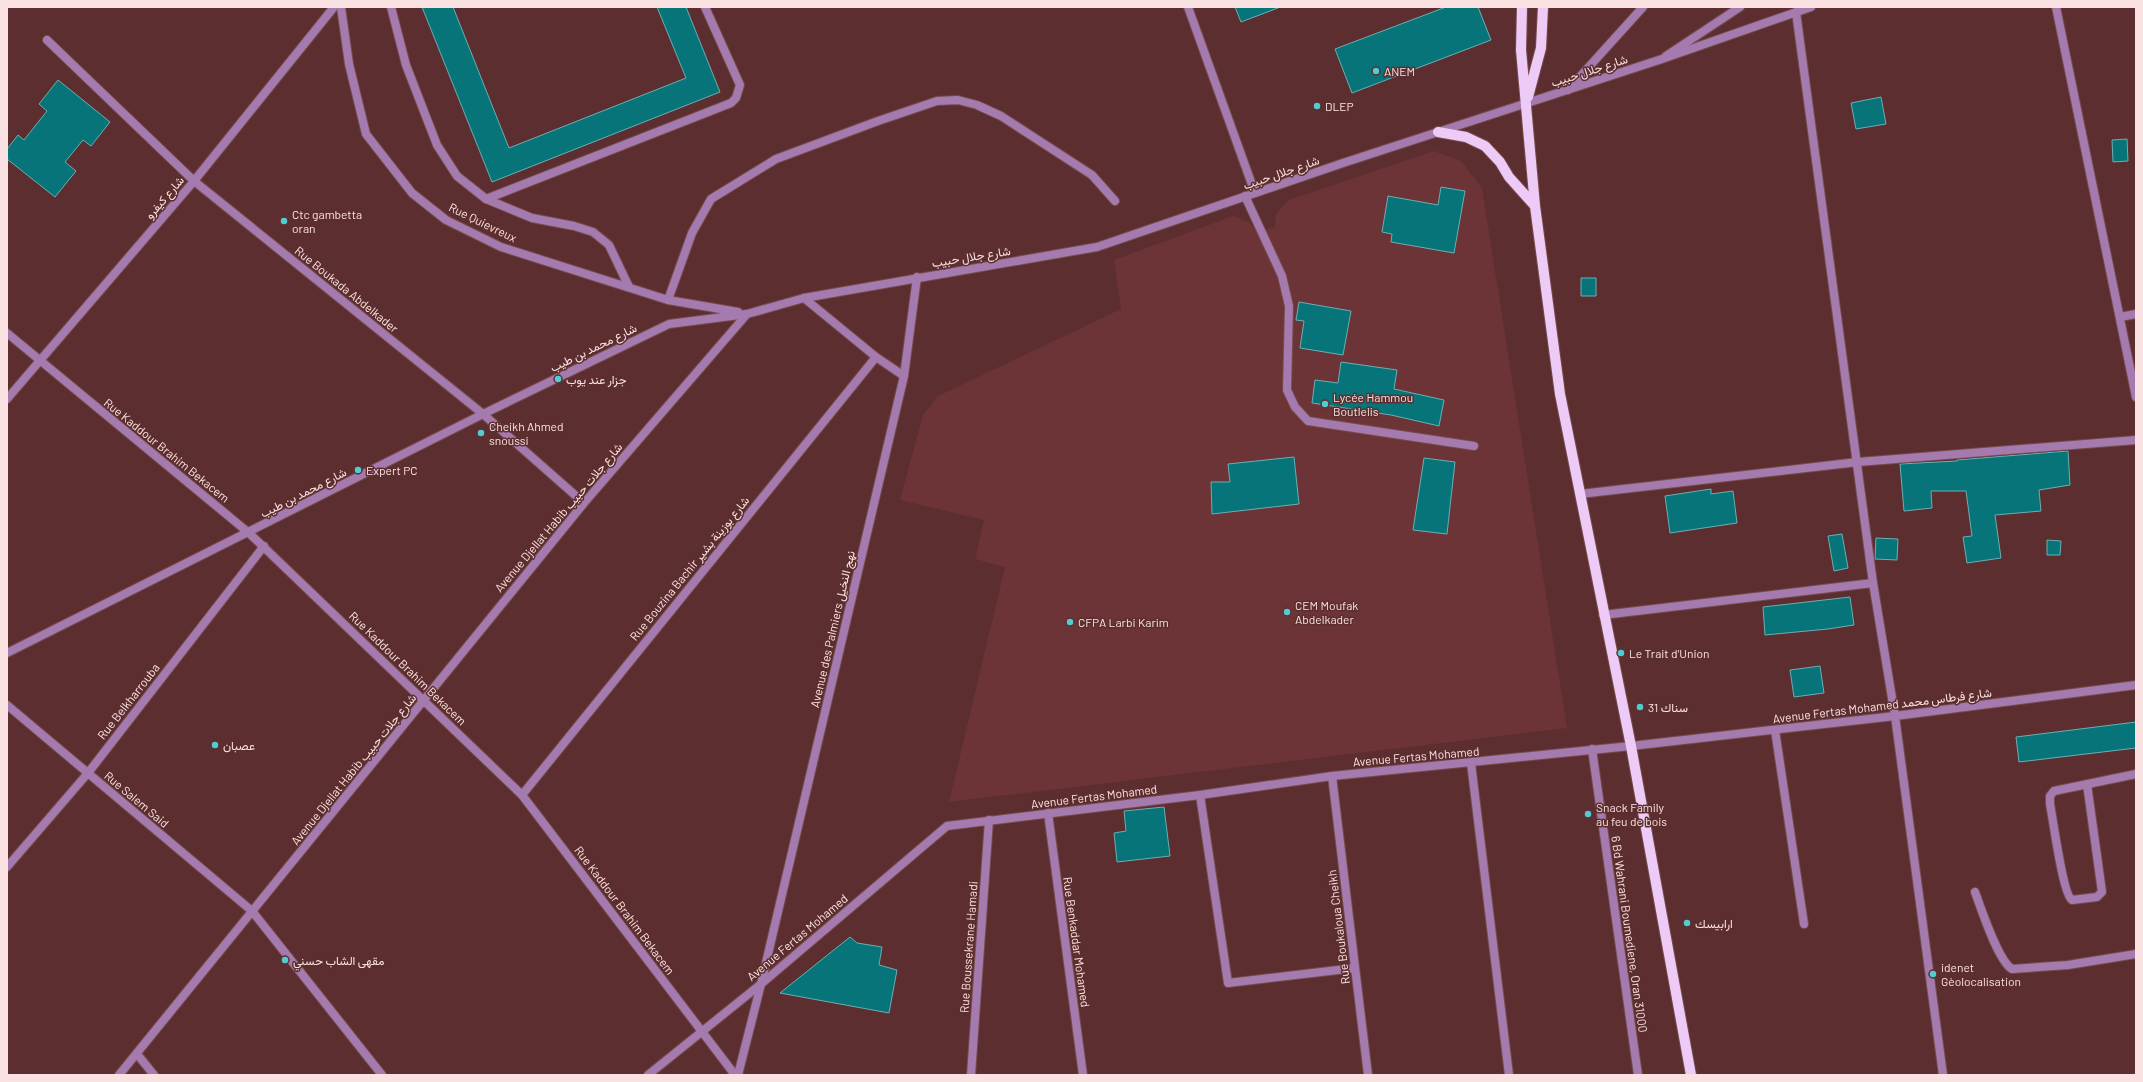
<svg xmlns="http://www.w3.org/2000/svg" width="2143" height="1082" font-family="Barlow,Vazirmatn,sans-serif">
<rect width="100%" height="100%" fill="#5d2e2f"/>
<path fill="#6c3436" d="M1434 151 1461 161 1482 188 1567 728 949 802 1005 567 975 559 984 520 900 500 923 415 938 396 1121 309 1114 260 1233 216 1250 223 1258 233 1275 227 1276 214 1289 200Z"/>
<path fill="#077479" stroke="#6bafb2" d="M422 7H453L509 148 686 78 657 7H686L720 92 492 182Z
M1235 7H1278V8L1241 22Z
M1446 7H1478L1491 40 1352 93 1335 49Z
M58 80 110 122 91 146 83 140 65 162 76 171 55 197 7 159V149L18 135 24 140 47 111 39 104Z
M1881 97 1886 124 1856 129 1851 103Z
M2127 139 2128 161 2113 162 2112 140Z
M1441 187 1465 191 1454 253 1391 242 1392 234 1382 232 1388 196 1438 205Z
M1581 278H1596V296H1581Z
M1299 302 1351 311 1343 355 1300 348 1304 321 1296 320Z
M1341 362 1397 370 1394 389 1444 400 1439 426 1391 415 1312 403 1315 380 1338 383Z
M2068 451 2070 485 2039 490 2041 511 1995 515 2001 558 1967 563 1963 537 1972 536 1966 491H1931L1932 508 1904 511 1900 464 1957 461V460Z
M1294 457 1299 504 1212 514 1211 482H1230L1228 464Z
M1424 458 1455 462 1447 534 1413 530Z
M1711 489V494L1733 491 1737 523 1670 533 1665 496Z
M1842 534 1848 568 1834 571 1828 536Z
M1876 538 1898 539 1897 560 1875 559Z
M2047 540 2061 541 2060 555H2047Z
M1850 597 1854 625 1828 629 1765 635 1763 607Z
M1820 666 1824 693 1794 697 1790 670Z
M2136 722V748L2019 762 2016 737Z
M1164 807 1170 856 1117 862 1114 833 1126 831 1124 811Z
M850 937 857 943 882 947 879 965 897 970 889 1013 780 993Z"/>
<g fill="none" stroke-linecap="round" stroke-linejoin="round">
<g stroke="#764b4c" stroke-width="10">
<path id="service" d="M391 7 406 65 437 145 457 176 486 199 532 218 574 226 593 232 609 245 629 287
M1666 56 1740 7
M1568 90 1643 7
M1245 196 1282 276 1289 306 1287 390 1295 407 1308 421 1474 446
M486 199 731 103 736 98 740 85 705 7
M668 300 692 233 711 199 776 159 878 121 937 101 958 100 977 105 1001 116 1092 175 1115 201"/>
</g>
<g stroke="#764b4c" stroke-width="10">
<path id="minor" d="M1188 7 1255 193
M2056 7 2136 397
M1796 12 1873 583 1895 716 1943 1075
M47 40 194 181 483 414 584 503
M804 298 876 357 904 376
M2120 317 2136 314
M7 333 249 533 522 795 735 1075
M7 399 194 181 334 7
M1580 494 1858 462 2136 440
M1603 615 1873 583
M7 705 252 911 382 1075
M1775 730 1804 924
M1631 746 1895 716 2136 685
M1592 749 1638 1075
M1471 763 1509 1075
M1332 776 1368 1075
M2087 784 2102 892 2097 897 2072 900C2063 895 2053 819 2050 804V796L2054 791 2136 774
M522 795 876 357
M1200 795 1228 983 1355 968
M1048 813 1083 1075
M7 867 88 773 264 546
M1975 892C1981 908 1998 961 2012 969L2068 965 2136 954
M137 1054 154 1075
M119 1075 584 503 747 314
M738 1075 761 984 904 376 917 277
M971 1075 989 820"/>
</g>
<g stroke="#764b4c" stroke-width="10">
<path id="tertiary" d="M341 7 349 64 366 134 412 193 446 220 501 247 668 300 738 312
M7 653 483 414 669 324 747 314 804 298 1097 247 1343 163 1662 59 1811 7
M648 1075 761 984 947 826 1200 795 1332 776 1631 746"/>
</g>
<g stroke="#764b4c" stroke-width="12">
<path id="primary" d="M1522 7 1521 50 1535 206 1560 394 1631 746 1691 1075
M1528 97 1541 48 1543 7
M1438 132 1466 137 1485 146 1500 162 1509 177 1535 206"/>
</g>
<use href="#service" stroke="#a47aaf" stroke-width="8"/>
<use href="#minor" stroke="#a47aaf" stroke-width="8"/>
<use href="#tertiary" stroke="#a47aaf" stroke-width="8"/>
<use href="#primary" stroke="#eecbf6" stroke-width="10"/>
</g>
<g fill="#51ccd2" stroke="#5d2e2f" stroke-width="1.5">
<circle cx="1376" cy="71" r="4"/>
<circle cx="1317" cy="106" r="4"/>
<circle cx="284" cy="221" r="4"/>
<circle cx="558" cy="379" r="4"/>
<circle cx="1325" cy="404" r="4"/>
<circle cx="481" cy="433" r="4"/>
<circle cx="358" cy="470" r="4"/>
<circle cx="1287" cy="612" r="4"/>
<circle cx="1070" cy="622" r="4"/>
<circle cx="1621" cy="653" r="4"/>
<circle cx="1640" cy="707" r="4"/>
<circle cx="215" cy="745" r="4"/>
<circle cx="1588" cy="814" r="4"/>
<circle cx="1687" cy="923" r="4"/>
<circle cx="285" cy="960" r="4"/>
<circle cx="1933" cy="974" r="4"/>
</g>
<g text-anchor="middle" dominant-baseline="central" stroke-width="3" stroke-linejoin="round" paint-order="stroke">
<g font-size="12" fill="#fbe2e2" stroke="#5d2e2f">
<text transform="translate(1589 70) rotate(-18)">شارع جلال حبيب</text>
<text transform="translate(1281 172) rotate(-19)">شارع جلال حبيب</text>
<text transform="translate(164 197) rotate(-49)">شارع كيفرو</text>
<text transform="translate(483 222) rotate(26)">Rue Quievreux</text>
<text transform="translate(971 256) rotate(-9)">شارع جلال حبيب</text>
<text transform="translate(347 289) rotate(39)">Rue Boukada Abdelkader</text>
<text transform="translate(593 347) rotate(-26)">شارع محمد بن طيب</text>
<text transform="translate(167 450) rotate(39)">Rue Kaddour Brahim Bekacem</text>
<text transform="translate(303 492) rotate(-27)">شارع محمد بن طيب</text>
<text transform="translate(558 517) rotate(-50)">Avenue Djellat Habib شارع جلات حبيب</text>
<text transform="translate(689 568) rotate(-51)">Rue Bouzina Bachir شارع بوزينة بشير</text>
<text transform="translate(832 629) rotate(-77)">Avenue des Palmiers نهج النخيل</text>
<text transform="translate(408 668) rotate(44)">Rue Kaddour Brahim Bekacem</text>
<text transform="translate(128 701) rotate(-52)">Rue Belkharrouba</text>
<text transform="translate(1882 705) rotate(-7)">Avenue Fertas Mohamed شارع فرطاس محمد</text>
<text transform="translate(1416 756) rotate(-5)">Avenue Fertas Mohamed</text>
<text transform="translate(353 769) rotate(-51)">Avenue Djellat Habib شارع جلات حبيب</text>
<text transform="translate(1094 796) rotate(-7)">Avenue Fertas Mohamed</text>
<text transform="translate(137 799) rotate(40)">Rue Salem Said</text>
<text transform="translate(625 910) rotate(53)">Rue Kaddour Brahim Bekacem</text>
<text transform="translate(1338 927) rotate(-97)">Rue Boukaloua Cheikh</text>
<text transform="translate(1630 934) rotate(82)">6 Bd Wahrani Boumediene, Oran 31000</text>
<text transform="translate(797 937) rotate(-40)">Avenue Fertas Mohamed</text>
<text transform="translate(1077 942) rotate(82)">Rue Benkaddar Mohamed</text>
<text transform="translate(968 947) rotate(-86)">Rue Boussekrane Hamadi</text>
</g>
<g font-size="12" fill="#fbe2e2" stroke="#5d2e2f" text-anchor="start">
<text x="1384" y="71">ANEM</text>
<text x="1325" y="106">DLEP</text>
<text x="292" y="214">Ctc gambetta<tspan x="292" dy="14">oran</tspan></text>
<text x="566" y="379">جزار عند يوب</text>
<text x="1333" y="397">Lycée Hammou<tspan x="1333" dy="14">Boutlelis</tspan></text>
<text x="489" y="426">Cheikh Ahmed<tspan x="489" dy="14">snoussi</tspan></text>
<text x="366" y="470">Expert PC</text>
<text x="1295" y="605">CEM Moufak<tspan x="1295" dy="14">Abdelkader</tspan></text>
<text x="1078" y="622">CFPA Larbi Karim</text>
<text x="1629" y="653">Le Trait d'Union</text>
<text x="1648" y="707">سناك 31</text>
<text x="223" y="745">عصبان</text>
<text x="1596" y="807">Snack Family<tspan x="1596" dy="14">au feu de bois</tspan></text>
<text x="1695" y="923">ارابيسك</text>
<text x="293" y="960">مقهى الشاب حسني</text>
<text x="1941" y="967">idenet<tspan x="1941" dy="14">Gèolocalisation</tspan></text>
</g>
</g>
<rect width="2143" height="1082" fill="none" stroke="#fbe2e2" stroke-width="16"/>
</svg>
